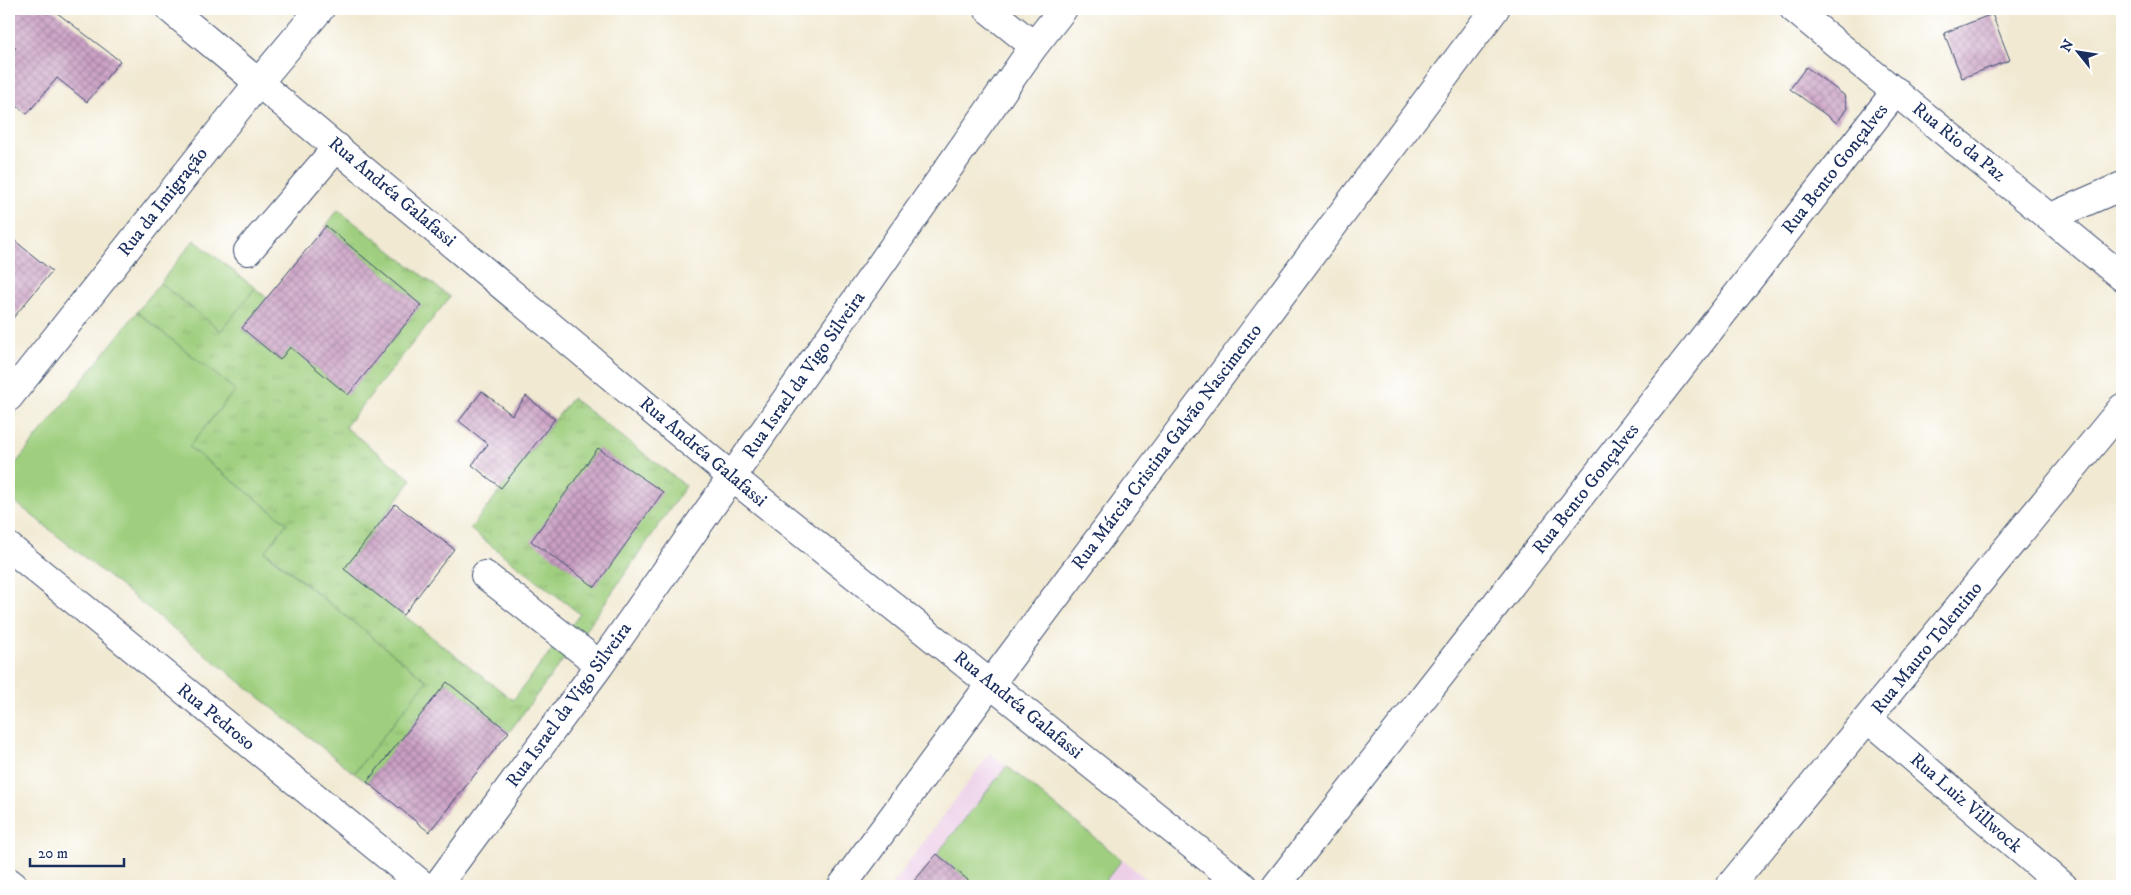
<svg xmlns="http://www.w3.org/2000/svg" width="2131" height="895" font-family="'IM FELL DW Pica',serif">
<defs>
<pattern id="grass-tufts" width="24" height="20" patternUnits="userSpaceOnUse" patternTransform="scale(1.25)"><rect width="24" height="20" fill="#9fcf7e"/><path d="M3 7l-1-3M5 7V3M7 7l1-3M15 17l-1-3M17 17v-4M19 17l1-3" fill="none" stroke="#88b26f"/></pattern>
<pattern id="building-cross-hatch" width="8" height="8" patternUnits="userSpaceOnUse" patternTransform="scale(1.25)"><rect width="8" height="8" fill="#ca9fc3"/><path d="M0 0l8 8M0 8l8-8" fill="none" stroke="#a382a2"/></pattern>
</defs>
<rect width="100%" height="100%" fill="#fff"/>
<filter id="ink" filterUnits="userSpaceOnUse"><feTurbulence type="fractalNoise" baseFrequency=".02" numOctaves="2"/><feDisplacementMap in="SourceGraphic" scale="10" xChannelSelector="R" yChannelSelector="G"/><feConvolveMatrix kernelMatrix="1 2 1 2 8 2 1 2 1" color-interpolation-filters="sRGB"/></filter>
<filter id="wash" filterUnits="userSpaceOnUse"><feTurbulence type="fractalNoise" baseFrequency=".0096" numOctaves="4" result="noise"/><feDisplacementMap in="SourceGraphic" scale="20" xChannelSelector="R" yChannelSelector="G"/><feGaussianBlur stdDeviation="1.12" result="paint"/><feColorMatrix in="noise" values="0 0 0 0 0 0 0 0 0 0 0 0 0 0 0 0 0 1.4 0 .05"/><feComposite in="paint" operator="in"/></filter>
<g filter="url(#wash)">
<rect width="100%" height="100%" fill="#f1e9d1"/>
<path fill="#edd0e8" d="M990 753 1155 886H891Z"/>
<path fill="url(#grass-tufts)" stroke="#5d7f6e" d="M338 210 450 297 345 427 412 480 344 569 513 700 580 614 470 529 572 398 686 486 595 617 509 732 447 682 367 782 354 773 426 681 265 551 287 523 189 447 235 390 137 312 160 283 221 331 255 288 267 298 242 329 280 360 290 347 348 394 421 305 326 226Z"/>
<path fill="#9fcf7e" stroke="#5d7f6e" d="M194 240 255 288 221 331 160 283Z
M137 312 235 390 189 447 287 523 265 552 427 681 354 773 9 497V472Z
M1007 766 1122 860 1101 886H975L937 854Z"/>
<g id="blocks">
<path fill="url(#building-cross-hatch)" d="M9 9H52L120 61 87 102 57 78 27 114 9 100V57L16 47 9 41Z
M1992 14 2010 60 1962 78 1944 33Z
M1806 67 1844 95 1847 108 1837 123 1790 89Z
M326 226 421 305 348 395 290 347 280 360 242 328Z
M9 236 52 271 9 323Z
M482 391 512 415 526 396 555 419 501 488 472 465 488 444 459 421Z
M598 448 663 492 595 587 531 541Z
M395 504 454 549 403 615 344 569Z
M447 682 509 732 429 832 367 782Z
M937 854 975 886H910Z"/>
</g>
</g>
<g filter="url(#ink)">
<use href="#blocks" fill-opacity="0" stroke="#3b4b6f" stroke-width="1"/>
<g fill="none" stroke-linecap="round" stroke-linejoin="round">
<g stroke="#3b4b6f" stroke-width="30">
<path id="minor" d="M170 9 732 477 1243 886
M988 9 1034 46
M2051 217 2122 186
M248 251 337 147
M9 397 259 82 320 9
M9 547 424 886
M485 575 600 665
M1868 719 2063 886
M9 882 14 886
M437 886 600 665 1034 46 1063 9
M842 886 991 683 1495 9
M1276 886 1896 91
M1730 886 2122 408"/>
</g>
<g stroke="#3b4b6f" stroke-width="30">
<path id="secondary" d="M1794 9 2122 277"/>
</g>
<use href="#minor" stroke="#fff" stroke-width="28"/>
<use href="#secondary" stroke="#fff" stroke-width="28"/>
</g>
</g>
<g text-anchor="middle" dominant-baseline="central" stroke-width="5" stroke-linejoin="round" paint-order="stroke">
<g font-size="19" fill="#1b2f5e" stroke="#fff">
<text transform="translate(1959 142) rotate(39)">Rua Rio da Paz</text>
<text transform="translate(1835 169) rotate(-52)">Rua Bento Gonçalves</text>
<text transform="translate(392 192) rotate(40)">Rua Andréa Galafassi</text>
<text transform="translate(163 202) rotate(-52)">Rua da Imigração</text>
<text transform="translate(804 375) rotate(-55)">Rua Israel da Vigo Silveira</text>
<text transform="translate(1167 447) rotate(-53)">Rua Márcia Cristina Galvão Nascimento</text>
<text transform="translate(703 452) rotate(40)">Rua Andréa Galafassi</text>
<text transform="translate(1586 489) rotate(-52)">Rua Bento Gonçalves</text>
<text transform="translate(1927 648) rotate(-51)">Rua Mauro Tolentino</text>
<text transform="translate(569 705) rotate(-54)">Rua Israel da Vigo Silveira</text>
<text transform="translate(1018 705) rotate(39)">Rua Andréa Galafassi</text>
<text transform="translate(216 717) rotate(39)">Rua Pedroso</text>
<text transform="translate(1966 803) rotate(41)">Rua Luiz Villwock</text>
</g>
</g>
<rect width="2131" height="895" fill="none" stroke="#fff" stroke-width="30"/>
<g transform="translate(2078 52) rotate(300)" stroke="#ffffff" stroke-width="4" paint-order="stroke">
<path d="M0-4L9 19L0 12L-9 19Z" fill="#1b2f5e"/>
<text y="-8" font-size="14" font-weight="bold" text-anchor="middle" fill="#1b2f5e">N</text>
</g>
<path d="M30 858v8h94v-8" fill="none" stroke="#1b2f5e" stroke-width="2.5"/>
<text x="38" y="858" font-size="15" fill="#1b2f5e" stroke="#ffffff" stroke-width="4" paint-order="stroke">20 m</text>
</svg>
